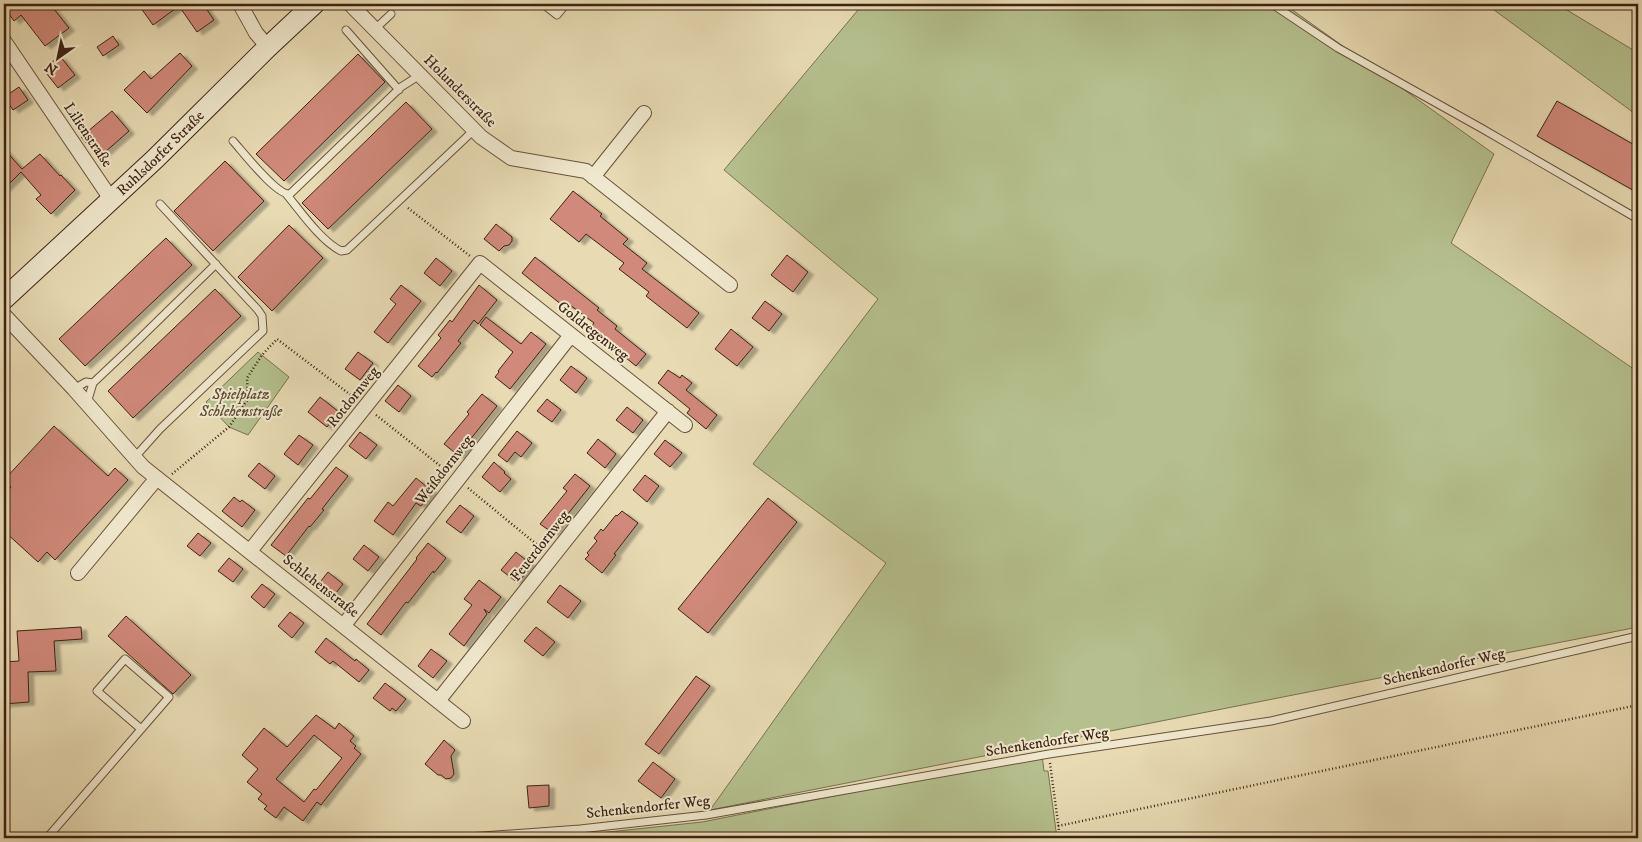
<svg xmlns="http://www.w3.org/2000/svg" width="1642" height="842" font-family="'IM FELL DW Pica',serif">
<defs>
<filter id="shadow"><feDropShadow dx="5.5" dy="3" stdDeviation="1" flood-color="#0004"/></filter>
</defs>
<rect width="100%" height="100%" fill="#e8dbb4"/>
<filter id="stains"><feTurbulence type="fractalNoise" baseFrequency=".004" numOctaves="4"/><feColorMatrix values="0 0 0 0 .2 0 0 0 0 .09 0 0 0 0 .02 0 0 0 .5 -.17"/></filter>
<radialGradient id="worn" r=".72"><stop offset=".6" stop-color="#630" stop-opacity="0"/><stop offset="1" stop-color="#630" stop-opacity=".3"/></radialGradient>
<path fill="#b5c08e" stroke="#797250" d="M863 4H1284L1494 154 1451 243 1638 372V627L710 810 886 563 753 464 878 299 724 170Z
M1486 4H1557L1638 53V116Z
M258 352 289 377 248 435 229 427 206 402Z
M1042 755 1044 771H1048L1057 838H514L580 835 702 822Z"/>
<path fill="#d0897a" stroke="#3d2313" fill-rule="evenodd" filter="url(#shadow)" d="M4 4H50L69 28 45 46 21 15 14 21 4 7Z
M138 4H203L214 20 197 32 179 6 153 25Z
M113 36 119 45 103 56 97 47Z
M180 53 192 66 147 113 124 90 144 71 151 79Z
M358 54 385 82 284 181 256 154Z
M60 56 75 75 58 88 43 69Z
M19 87 28 100 13 110 4 97Z
M1557 101 1638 147V193L1537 136Z
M406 102 432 129 328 229 302 203Z
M112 111 129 131 104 153 95 143 90 147 81 137Z
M4 149 22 169 40 154 60 176 61 175 75 190 51 214 36 199 41 195 21 172 4 189Z
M225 161 264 201 213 251 174 211Z
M573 191 602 214 600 216 628 239 623 244 647 263 642 269 699 313 687 328 646 296 649 292 619 269 624 263 586 234 579 242 550 219Z
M496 224 512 237V241L509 245 504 246 499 251 484 239Z
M289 225 323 258 272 311 238 277Z
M166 238 192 265 85 366 59 339Z
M787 255 808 272 793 292 771 275Z
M535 257 599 308 597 310 617 326 615 329 646 354 636 366 590 329 594 323 570 305 569 307 564 303 562 305 522 273Z
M436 258 452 271 440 286 424 273Z
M401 285 421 301 388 343 374 332 396 304 390 299Z
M479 285 497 300 478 324 474 320 458 341 461 343 437 373 436 372 432 377 418 366 441 338 438 335 450 320 452 322Z
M215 289 241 316 133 418 108 391Z
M765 301 782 314 769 331 752 318Z
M486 317 521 344 531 332 546 344 510 389 495 377 499 372 498 371 513 352 480 325Z
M731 329 753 347 737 366 715 349Z
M358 352 373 363 360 380 345 369Z
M571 366 587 378 576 393 560 380Z
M668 370 680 378 682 375 692 383 686 390 717 415 706 429 687 413 690 409 658 383Z
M398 385 411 396 399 412 385 401Z
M482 394 497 406 469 441 470 442 459 456 444 444 469 414 467 412Z
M320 397 339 412 327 427 308 412Z
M547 399 561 410 552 422 537 411Z
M627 407 643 420 633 433 616 420Z
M54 426 108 476 115 468 128 480 55 560 47 552 38 562 4 531V495L11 487 4 480Z
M517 431 532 443 521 457 515 452 507 462 498 455Z
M360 432 377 445 366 459 349 446Z
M299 435 313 445 298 465 284 454Z
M598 439 616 454 605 468 587 453Z
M665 440 682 453 670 467 654 454Z
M494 462 505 472 504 473 511 479 500 492 482 477Z
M259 463 275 476 265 489 248 476Z
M336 467 348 476 322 509 324 510 310 527 309 526 286 556 271 545 308 498 310 499Z
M575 474 590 486 553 533 540 524 567 491 563 488Z
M645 475 659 486 647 502 633 490Z
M416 478 432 491 421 506 416 503 393 535 374 521 388 502 393 506Z
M234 497 240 502 242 500 255 510 242 527 222 511Z
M768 498 797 522 708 633 678 609Z
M460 505 474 516 461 533 446 522Z
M622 511 638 523 614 554 616 555 602 573 585 559 589 555 587 553 597 541 594 538 601 529 603 531 616 515 617 516Z
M198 533 211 543 200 556 187 546Z
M428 543 446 558 434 573 433 571 408 603 406 602 381 635 367 624 417 559 416 558Z
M364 545 379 557 368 571 353 559Z
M516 552 532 565 518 583 501 570Z
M229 558 243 569 233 582 218 571Z
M328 572 343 584 332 598 317 586Z
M479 580 501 597 489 613 484 609 487 614 464 646 449 634 472 605 464 599Z
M262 584 275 594 264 608 251 597Z
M560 585 581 601 568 618 547 602Z
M290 612 304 623 292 638 278 626Z
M126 616 191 675 173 694 108 636Z
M81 627 82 639 54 641 56 671 28 672 29 702 4 704V662L19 661 17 631Z
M536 627 555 642 543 656 524 641Z
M326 638 355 661 356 659 369 670 359 682 333 661 330 664 315 652Z
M431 649 447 661 433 678 418 666Z
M696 676 710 686 659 754 645 744Z
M385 683 406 699 396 711 392 708 390 711 373 698Z
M316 715 335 729 339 723 354 736 350 741 356 746 354 748 361 754 321 805 317 802 303 821 284 807 276 818 264 809 267 806 258 799 262 794 247 782 258 769 242 755 264 728 287 747ZM314 735 342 758 316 790 314 789 304 802 276 779Z
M444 740 455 750 451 756 454 774 451 778 446 779 441 775H438L425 764Z
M653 762 675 779 661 798 638 781Z
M549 785V806L529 808 527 786Z"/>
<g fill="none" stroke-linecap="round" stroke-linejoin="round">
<g stroke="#68513b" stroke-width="9">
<path id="lane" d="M543 4 557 15 566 4
M1272 4 1338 48 1481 128 1638 219
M375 29 391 14
M346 30 399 90
M233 141C243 152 277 196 290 194L401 87 420 75
M287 195C301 212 321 241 341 251L347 250 474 130
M74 389 86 382 93 383
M87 403 93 383 130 348 216 264
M135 457 160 429 263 331 262 316 258 310 160 204
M47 838 169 697 125 659 97 691 141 729
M454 838 580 829 706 815 1049 754 1271 721 1638 636"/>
</g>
<g stroke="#68513b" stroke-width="16">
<path id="street" d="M240 4 256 33 268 47
M350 4 481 137 511 158 586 171 730 285
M4 41 111 199
M593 177 644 113
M4 315 74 389 143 467 463 721
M250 551 480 263 685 425
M78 573 157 478
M344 625 571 335
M438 701 668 411"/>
</g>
<g stroke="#3d2313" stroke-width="22">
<g id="secondary">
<path id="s1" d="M4 299 155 159 268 47 314 4"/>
</g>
</g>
<path stroke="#3d2313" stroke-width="2.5" stroke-dasharray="1 2.5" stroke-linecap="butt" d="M408 208 470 256
M376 415 448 472
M172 474 229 427 248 399 247 378 262 355 277 339 356 399
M468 488 541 548
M1050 763 1060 838
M1058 826 1638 705"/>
<use href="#lane" stroke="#f0e8ce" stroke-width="7"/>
<use href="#street" stroke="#f0e8ce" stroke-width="14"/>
<use href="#secondary" stroke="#f0e8ce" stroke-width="20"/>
</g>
<g text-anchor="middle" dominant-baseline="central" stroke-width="4" stroke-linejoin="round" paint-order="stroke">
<g font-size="15" fill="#3d2313" stroke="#f0e8ce">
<text transform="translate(460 91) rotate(45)">Holunderstraße</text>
<text transform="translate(88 135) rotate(56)">Lilienstraße</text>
<text stroke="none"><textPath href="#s1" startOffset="214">Ruhlsdorfer Straße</textPath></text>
<text transform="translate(593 331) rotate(38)">Goldregenweg</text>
<text transform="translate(353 397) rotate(-51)">Rotdornweg</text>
<text transform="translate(444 470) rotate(-52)">Weißdornweg</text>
<text transform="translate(540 546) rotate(-52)">Feuerdornweg</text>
<text transform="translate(321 586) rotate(38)">Schlehenstraße</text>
<text transform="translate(1444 667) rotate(-13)">Schenkendorfer Weg</text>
<text transform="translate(1047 742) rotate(-9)">Schenkendorfer Weg</text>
<text transform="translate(648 807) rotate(-6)">Schenkendorfer Weg</text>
</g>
<g font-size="15" font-style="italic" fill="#5b4a32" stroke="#f0e8ce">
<text x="241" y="394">Spielplatz<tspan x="241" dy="17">Schlehenstraße</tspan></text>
</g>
</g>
<rect width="1642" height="842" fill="none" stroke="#e8dbb4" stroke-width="20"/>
<rect x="5" y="5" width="1632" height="832" fill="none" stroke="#3d2313" stroke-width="2.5"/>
<rect x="10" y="10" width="1622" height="822" fill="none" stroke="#3d2313"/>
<g transform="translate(58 58) rotate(213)" stroke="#f0e8ce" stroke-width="4" paint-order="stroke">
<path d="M0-4L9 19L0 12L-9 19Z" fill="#3d2313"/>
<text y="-8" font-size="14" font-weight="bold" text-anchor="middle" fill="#3d2313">N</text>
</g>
<rect width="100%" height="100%" filter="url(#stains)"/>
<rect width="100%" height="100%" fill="url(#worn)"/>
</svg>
